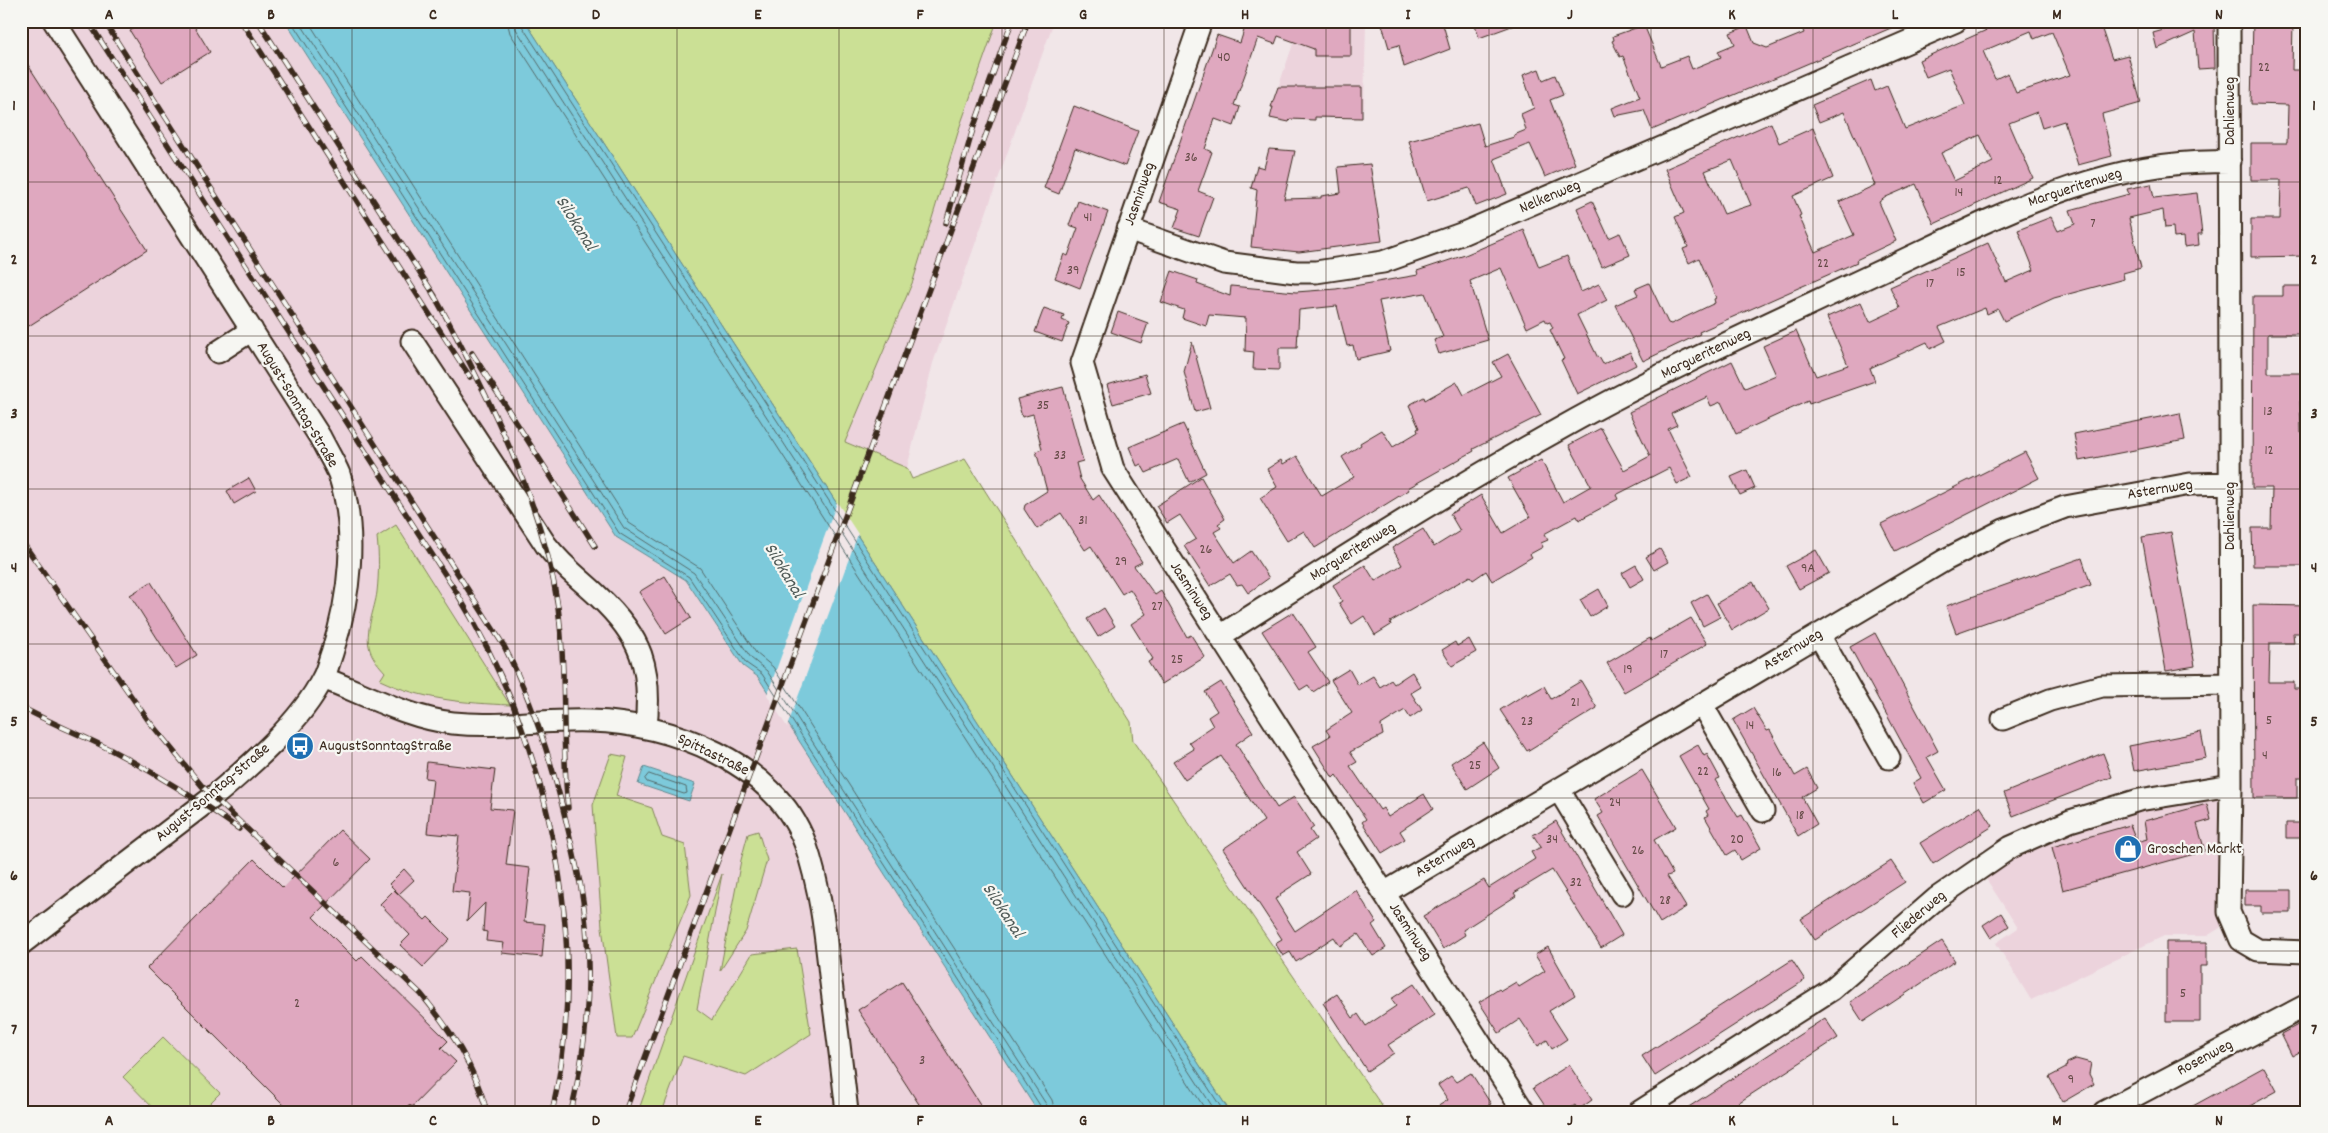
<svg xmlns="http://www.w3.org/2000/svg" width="2328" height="1133" font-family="Dekko,sans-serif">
<rect width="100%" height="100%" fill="#f1e6e8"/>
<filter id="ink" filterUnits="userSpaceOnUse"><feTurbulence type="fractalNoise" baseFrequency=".02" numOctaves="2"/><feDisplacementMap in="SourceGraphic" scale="10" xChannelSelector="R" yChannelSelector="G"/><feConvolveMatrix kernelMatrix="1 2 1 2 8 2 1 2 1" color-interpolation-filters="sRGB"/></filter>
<g filter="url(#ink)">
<path fill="#ecd3dc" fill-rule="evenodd" d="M21 21H285L616 537 686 580 743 666 758 677 1038 1112H21ZM377 537 510 705 468 703 381 680 386 672 376 662 369 648V632L377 593 380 559Z
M997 21H1054L933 363 907 468 845 442 913 281 960 126Z
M1301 21H1366L1364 108H1271Z
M2231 785 2229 912 2220 928 2207 936H2164L2031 1000 1996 943 2018 928 1985 877 2011 847Z"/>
<path fill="#cbe095" stroke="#83855a" d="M525 21H997L960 126 913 281 845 442 907 468 912 479 965 459 1131 722 1133 741 1386 1112H1230Z
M396 525 510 705C465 703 422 700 380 680L385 672C379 665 373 659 370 650 364 632 375 609 377 592 379 573 379 556 377 537Z
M611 754 627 757 616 796 652 808 662 837 685 845 691 895 632 1038H617L602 927 593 805Z
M758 831 767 860 746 931 720 971 741 860 748 834Z
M722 874 697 1009 712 1020 752 954 797 949 811 1034 746 1076 683 1056 662 1112H638Z
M163 1037 220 1093 201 1112H157L123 1077Z"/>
<path fill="#7dcadb" stroke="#638a8f" d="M285 21H525L1230 1112H1038L758 677 743 666 686 580 616 537Z
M644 767 695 784 689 801 638 784Z"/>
<path fill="#f1e6e8" d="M837 502 858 534 787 727 767 695Z"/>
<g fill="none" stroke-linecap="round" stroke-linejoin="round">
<path stroke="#556a6a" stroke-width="1" d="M291 21 619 533 689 577 746 663 762 674 1041 1107 1042 1112
M299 21 624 528 694 573 751 658 767 671 1046 1104 1048 1112
M308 21 629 523 700 568 756 653 773 667 1052 1100 1055 1112
M507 21 510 33 1207 1112
M515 21 516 29 1216 1112
M521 21 522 26 1224 1112
M649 774 686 787 687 793 684 794 647 782 645 779Z"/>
</g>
<path fill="#dfa8bf" stroke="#3b2a1e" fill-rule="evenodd" d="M146 21H191L210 52 162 82 130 31Z
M1244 21H1351V56H1314V49L1278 36 1275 44 1258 38 1234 105 1240 107 1234 126 1215 119 1205 149 1212 152 1198 191 1213 197 1199 236 1174 228 1181 209 1159 202 1217 35 1240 43 1246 24Z
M1381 21H1442L1450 49 1404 67 1399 45 1389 48Z
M1474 21H1520V23L1479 38Z
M1799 21 1905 22 1652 130 1644 110 1615 116 1612 108 1640 97 1623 56 1620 57 1612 41 1614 40 1613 36 1644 25 1661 66 1687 56 1692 69 1721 57 1718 51 1735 44 1730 33 1747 26 1754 43 1767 48 1804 33Z
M2007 21H2099L2112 59 2128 55 2141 103 2102 114 2112 156 2078 165 2064 121 2042 128 2037 112 2009 123 2033 178 1934 224 1916 184 1886 197 1879 202 1896 241 1856 260 1857 262 1699 332 1700 334 1643 361 1615 305 1638 295 1635 289 1649 283 1668 323 1671 324 1715 303 1714 299 1716 298 1699 258 1689 263 1683 249 1688 247 1675 217 1684 213 1665 169 1771 123 1779 143 1813 128 1833 178 1793 196 1801 215 1799 216 1815 252 1854 235 1839 202 1875 185 1844 112 1819 122 1812 105 1871 80 1875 91 1887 86 1905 129 1965 105 1949 68 1926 77 1919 60ZM2031 31 2034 39 2052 32 2070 75 2016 93 2008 73 1995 79 1983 51ZM1980 135 1993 162 1954 181 1941 153ZM1732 160 1751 205 1724 214 1705 171Z
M2172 21H2216L2214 24 2215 68 2198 69 2195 32 2157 49 2153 33 2174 27Z
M2253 21H2293L2292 70H2307V109H2303V146H2307V256L2251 257V219H2280L2281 180H2251V143H2287L2288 105 2251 104Z
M21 54 147 250 21 331Z
M1539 69 1543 80 1555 75 1563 95 1550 100 1575 164 1545 177 1530 144 1494 159 1507 194 1476 206 1469 188 1427 201 1409 141 1478 123 1485 146 1514 137V135L1526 130 1521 114 1534 108 1523 75Z
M1278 87H1362V118L1315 117V120L1290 119 1289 122 1270 118 1273 107H1271Z
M1074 106 1138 131 1125 166 1075 148 1059 194 1044 188Z
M1269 149 1295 151 1284 199 1321 198V196L1341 193 1338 167 1370 164 1382 241 1299 252 1251 247 1257 190 1251 188 1257 166 1264 168Z
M2151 184 2154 198 2197 193 2202 234H2198L2199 245 2184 247 2183 237 2174 238 2173 227 2165 228 2163 210 2129 218 2141 268 2123 273 2124 279 2054 298 2004 321 1998 309 1987 314 1985 308 1939 327 1946 341 1930 349 1927 342 1870 368 1875 381 1809 404 1808 401 1736 434 1721 402 1711 406 1707 397 1671 414 1677 425 1668 429 1692 477 1677 484 1669 468 1616 495 1618 499 1579 520 1577 516 1544 534 1548 540 1541 543 1543 547 1530 554 1532 557 1492 581 1486 571 1473 580 1470 576 1390 622 1391 625 1375 635 1364 616 1352 624 1339 603 1342 601 1333 585 1365 565 1375 581 1402 565 1392 548 1423 529 1434 547 1460 531 1450 514 1481 495 1503 533 1530 517 1508 478 1541 460 1563 502 1591 486 1569 445 1601 428 1624 470 1650 456 1629 412 1732 361 1745 388 1776 375 1763 346 1796 331 1816 376 1848 365 1827 317 1861 302 1870 322 1900 308 1890 287 1988 243 2006 282 2034 270 2018 230 2051 217 2058 231 2075 224 2070 210 2129 194 2127 189Z
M1078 201 1108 212 1080 288 1055 278 1064 254 1068 256 1078 228 1069 225Z
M1592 201 1609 238 1620 233 1630 255 1602 267 1577 208Z
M1524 230 1539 267 1567 256 1581 292 1599 284 1607 300 1577 315 1598 358 1599 357 1603 364 1630 352 1636 365 1577 394 1561 360 1564 359 1550 330 1553 328 1550 322 1547 323 1545 319 1527 328 1501 268 1470 281 1488 340 1439 354 1434 340 1443 337 1425 293 1379 301 1390 351 1356 359 1353 345 1347 346 1337 306 1299 310 1297 348H1279V370L1253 369 1254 352 1245 351 1246 318 1209 315 1206 326 1182 318 1184 310 1161 302 1172 271 1198 280 1197 284 1230 296 1231 286 1296 292 1336 289 1418 275 1417 271 1465 255Z
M2283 286H2305L2307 334H2268V373H2307V401H2300L2301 433H2307V566H2253L2252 528H2271L2272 488H2252L2253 296H2283Z
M1044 308 1064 315 1062 320 1069 323 1062 342 1035 332Z
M1118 312 1148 323 1141 343 1111 332Z
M1192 342 1210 408 1195 412 1184 372Z
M1508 354 1541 415 1473 449 1474 451 1408 488 1409 490 1315 548 1304 531 1287 541 1260 498 1277 487 1267 469 1281 460 1283 464 1297 456 1322 496 1354 477 1342 457 1361 445 1360 443 1382 430 1393 447 1418 432 1417 429 1419 428 1409 405 1424 397 1425 400 1457 382 1464 395 1501 376 1493 362Z
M1145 374 1151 393 1113 404 1107 385Z
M1063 387 1083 461 1076 463 1080 479 1093 500 1099 495 1142 562 1134 566 1155 595 1161 591 1187 637 1191 635 1205 657 1162 684 1148 662 1153 659 1131 624 1146 614 1130 589 1122 594 1091 546 1085 550 1061 513 1037 529 1024 509 1025 505 1047 491 1036 451 1042 449 1033 414 1022 417 1017 399Z
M2180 413 2185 440 2079 461 2074 434Z
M1183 424 1206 473 1189 482 1178 459 1146 473 1141 464 1137 466 1129 447Z
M2025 452 2039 478 1895 551 1881 524Z
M1747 470 1755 488 1740 495 1731 477Z
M1201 477 1225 519 1218 524 1221 528 1214 532 1234 563 1251 551 1269 578 1248 593 1242 584 1237 585 1230 574 1210 586 1184 546 1196 539 1180 515 1167 523 1156 506Z
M249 478 256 491 234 504 227 491Z
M2171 532 2195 666 2166 671 2142 537Z
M1660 549 1668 562 1654 570 1646 557Z
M1816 550 1829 573 1799 589 1786 566Z
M2082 558 2091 585 1956 633 1946 606Z
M1636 565 1644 579 1630 587 1622 573Z
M665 576 691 618 666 634 639 592Z
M151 582 197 655 176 668 130 595Z
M1753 582 1769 608 1732 630 1717 603Z
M1599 589 1608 606 1590 617 1580 600Z
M1707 594 1720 617 1703 626 1691 603Z
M2253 605 2307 606V633H2293L2294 643H2270L2269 682H2294V689H2307V778H2297V798H2254Z
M1104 608 1115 626 1098 637 1087 619Z
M1293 612 1316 647 1308 652 1328 682 1313 692 1308 685 1300 690 1262 631Z
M1691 618 1707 644 1624 692 1607 663 1650 638 1651 641Z
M1875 633 1938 751 1927 757 1946 790 1924 803 1913 783 1921 778 1850 647Z
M1469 639 1476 652 1452 666 1442 650 1455 642 1457 646Z
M1349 669 1358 685 1373 676 1380 687 1391 680 1394 684 1412 672 1421 687 1411 693 1422 710 1410 718 1405 710 1381 725 1383 735 1350 752 1357 762 1350 766 1380 810 1383 808 1388 817 1424 794 1433 809 1400 831 1405 839 1382 853 1362 822 1366 819 1336 775 1333 778 1313 746 1330 736 1326 730 1352 713 1331 680Z
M1581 681 1597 708 1527 751 1500 710 1527 693 1528 695 1544 686 1551 699Z
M1221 682 1253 732 1236 744 1259 780 1277 808 1294 797 1314 827 1310 830 1316 839 1297 852 1311 874 1280 894 1281 896 1275 899 1295 931 1356 890 1376 922 1372 925 1386 948 1373 956 1358 934 1340 946 1334 937 1296 962 1290 952 1283 956 1275 943 1282 939 1223 849 1264 821 1221 756 1185 780 1173 762 1194 749 1189 742 1213 726 1208 717 1217 711 1205 692Z
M1753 708 1767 731 1770 730 1795 776 1807 769 1817 788 1802 797 1817 824 1798 836 1733 720Z
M2201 732 2206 758 2134 771 2129 746Z
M1483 742 1499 768 1467 789 1451 763Z
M1698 745 1704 756 1707 754 1720 778 1715 780 1738 817 1742 815 1761 848 1741 860 1735 850 1727 855 1705 817 1708 815 1706 811 1709 809 1679 756Z
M2103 753 2112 777 2013 816 2004 793Z
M427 762 495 770 490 808 513 810 506 865 530 868 524 922 545 924 542 957 502 953 504 943 486 941 487 932 483 931 485 903 467 921 470 893 452 891 459 836 427 833 433 779 425 778Z
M1642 770 1676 827 1654 840 1673 874 1667 876 1686 907 1660 923 1598 816 1603 813 1594 799Z
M2207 804 2211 820 2197 824 2205 851 2063 890 2052 847 2130 825 2137 842 2147 839 2144 821Z
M1980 806 1993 826 1933 864 1920 843Z
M1556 821 1622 935 1601 948 1552 870 1514 893 1516 896 1463 930 1465 935 1443 949 1423 916 1484 880 1489 888 1535 859 1531 852 1541 847 1533 835Z
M2286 823H2303V838H2286Z
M340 830 370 859 313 917 357 961 362 956 448 1041 441 1048 456 1062 407 1112H291L147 968 254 859 283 888Z
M1891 861 1905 882 1815 940 1801 919Z
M404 869 414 880 399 894 389 884Z
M394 890 425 920 428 917 450 939 423 967 400 945 410 935 380 904Z
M2245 890H2291V913H2261V906H2245Z
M2001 913 2009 926 1991 938 1983 925Z
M1942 941 1955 961 1863 1022 1850 1002Z
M2166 942H2207V966H2200V1022H2166Z
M1548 947 1575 995 1549 1011 1567 1039 1552 1049 1547 1040 1538 1046 1520 1019 1499 1033 1479 1002 1499 989 1501 991 1516 982 1519 987 1545 971 1535 955Z
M1792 960 1805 980 1655 1076 1642 1056Z
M902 982 985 1112H924L858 1010Z
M1414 984 1435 1015 1388 1045 1394 1053 1367 1071 1323 1003 1337 994 1353 1018 1358 1014 1366 1026 1396 1006 1391 999Z
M1825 1018 1838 1038 1724 1112H1681Z
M2307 1020V1048L2292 1056 2281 1034Z
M2076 1059 2091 1063 2089 1074 2094 1084 2063 1102 2049 1077 2066 1068 2067 1063Z
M1569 1065 1592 1100 1578 1110 1575 1105 1565 1112H1549L1533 1088Z
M2264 1067 2277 1091 2239 1112H2182Z
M1471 1073 1491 1104 1479 1112H1429L1448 1100 1438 1085 1451 1076 1456 1082Z"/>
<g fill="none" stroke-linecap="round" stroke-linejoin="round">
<g stroke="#3b2a1e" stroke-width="25">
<path id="minor" d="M1201 21 1082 363 1113 469 1524 1112
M2229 21 2231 785 2229 912 2241 940 2258 950 2307 952
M1128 229 1224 263 1296 272H1316L1383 262 1464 233 1956 21
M412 341 546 545C564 568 578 577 598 596 642 637 652 668 646 727
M218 352 252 330
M1819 635 1889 758
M1220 636C1333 564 1446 492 1563 427 1663 371 1768 324 1872 275 1985 223 2102 156 2230 162
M323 678C365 694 408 718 453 723 500 728 545 719 591 721 671 723 775 763 805 843 820 886 825 930 830 975 836 1020 842 1066 847 1112
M1702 705 1763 811
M2003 719 2050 700 2102 686 2230 684
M1559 790 1622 894
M1384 893 1945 560 2004 530 2065 507 2190 484 2230 483
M21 944 213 797C250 766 301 722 323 678 327 671 329 661 332 653 350 597 358 532 339 474 334 462 326 449 320 437L54 21
M1639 1112 1831 990 1937 898 2011 847 2070 821 2139 800 2231 785
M2104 1112 2307 1005"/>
</g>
<use href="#minor" stroke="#f6f6f2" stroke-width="21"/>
<g stroke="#3b2a1e" stroke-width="5.5">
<path id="rail" d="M88 21 455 590C547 739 593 938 552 1112
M104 21 504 646C543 722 564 805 581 888
M241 21 470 377
M258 21 435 296
M946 223 973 129 1012 21
M432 292C452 326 469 361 486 396 519 465 547 532 558 607 567 674 561 741 568 808
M472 353 595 546
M21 540 148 720 202 786 421 994C452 1032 474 1065 487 1112
M21 707C51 723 81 735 111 750 155 773 199 800 239 829
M410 1108 412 1112
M571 1112C589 1037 594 958 580 882
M625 1112 1028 21"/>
</g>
<use href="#rail" stroke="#f6f6f2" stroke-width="4" stroke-dasharray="11" stroke-linecap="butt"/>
</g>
</g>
<path fill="none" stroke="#3b2a1e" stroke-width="1" stroke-opacity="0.55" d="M190 21V1112M352 21V1112M515 21V1112M677 21V1112M839 21V1112M1002 21V1112M1164 21V1112M1326 21V1112M1489 21V1112M1651 21V1112M1813 21V1112M1976 21V1112M2138 21V1112M21 182H2307M21 336H2307M21 489H2307M21 644H2307M21 798H2307M21 951H2307"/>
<defs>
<g id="bus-disc" transform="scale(1.4375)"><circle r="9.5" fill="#1f6fb2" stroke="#f6f6f2"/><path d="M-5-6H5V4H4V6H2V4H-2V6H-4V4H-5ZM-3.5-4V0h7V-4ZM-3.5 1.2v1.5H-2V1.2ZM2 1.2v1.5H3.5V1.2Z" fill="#fff"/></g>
<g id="shop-disc" transform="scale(1.4375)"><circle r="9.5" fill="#1f6fb2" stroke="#f6f6f2"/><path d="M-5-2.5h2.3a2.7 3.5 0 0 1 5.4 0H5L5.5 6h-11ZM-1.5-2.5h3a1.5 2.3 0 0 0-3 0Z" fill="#fff"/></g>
</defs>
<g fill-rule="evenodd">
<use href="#bus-disc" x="300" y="746"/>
<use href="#shop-disc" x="2128" y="849"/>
</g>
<g text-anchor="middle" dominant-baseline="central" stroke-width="4.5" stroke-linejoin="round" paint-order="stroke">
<g font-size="14" fill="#644a46">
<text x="1224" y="58">40</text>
<text x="2264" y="68">22</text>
<text x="1191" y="158">36</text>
<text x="1998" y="181">12</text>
<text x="1959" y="193">14</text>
<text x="1088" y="218">41</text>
<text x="2093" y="224">7</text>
<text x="1823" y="264">22</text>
<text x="1073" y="271">39</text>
<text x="1961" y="273">15</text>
<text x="1930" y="284">17</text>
<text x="1043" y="406">35</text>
<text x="2268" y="412">13</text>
<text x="2269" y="451">12</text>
<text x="1060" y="456">33</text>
<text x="1083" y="521">31</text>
<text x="1206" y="550">26</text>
<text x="1121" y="562">29</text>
<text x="1808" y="569">9A</text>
<text x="1157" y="607">27</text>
<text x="1664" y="655">17</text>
<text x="1177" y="660">25</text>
<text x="1628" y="670">19</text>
<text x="1575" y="703">21</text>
<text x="2269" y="721">5</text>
<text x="1527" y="722">23</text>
<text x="1750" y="726">14</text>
<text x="2265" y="756">4</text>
<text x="1475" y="766">25</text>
<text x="1703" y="772">22</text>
<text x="1777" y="773">16</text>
<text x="1615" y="803">24</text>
<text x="1800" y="816">18</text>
<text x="1552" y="840">34</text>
<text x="1737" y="840">20</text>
<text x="1638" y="851">26</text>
<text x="336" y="863">6</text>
<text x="1576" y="883">32</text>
<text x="1665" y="901">28</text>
<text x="2183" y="994">5</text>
<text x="297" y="1004">2</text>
<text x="922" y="1061">3</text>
<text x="2071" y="1080">9</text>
</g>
<g font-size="16" fill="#3b2a1e" stroke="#f6f6f2">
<text transform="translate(2230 111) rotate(-90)">Dahlienweg</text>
<text transform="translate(2075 188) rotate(-18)">Margueritenweg</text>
<text transform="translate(1140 194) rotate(-71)">Jasminweg</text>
<text transform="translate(1550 197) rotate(-23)">Nelkenweg</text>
<text transform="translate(1706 354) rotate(-26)">Margueritenweg</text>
<text transform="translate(297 405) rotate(59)">August-Sonntag-Straße</text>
<text transform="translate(2160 490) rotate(-9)">Asternweg</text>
<text transform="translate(2230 516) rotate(-90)">Dahlienweg</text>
<text transform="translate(1353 552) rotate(-32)">Margueritenweg</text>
<text transform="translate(1191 591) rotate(57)">Jasminweg</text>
<text transform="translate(1793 650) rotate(-31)">Asternweg</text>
<text transform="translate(713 755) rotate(26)">Spittastraße</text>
<text transform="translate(213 793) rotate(-40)">August-Sonntag-Straße</text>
<text transform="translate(1445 857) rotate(-31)">Asternweg</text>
<text transform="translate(1919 915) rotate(-40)">Fliederweg</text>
<text transform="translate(1410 932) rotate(57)">Jasminweg</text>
<text transform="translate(2205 1058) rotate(-28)">Rosenweg</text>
</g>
<g font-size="16" fill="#3b2a1e" stroke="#f6f6f2" text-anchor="start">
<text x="319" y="746">AugustSonntagStraße</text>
<text x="2147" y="849">Groschen Markt</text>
</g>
<g font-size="18" font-style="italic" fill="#4f5a57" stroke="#f6f6f2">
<text transform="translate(575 224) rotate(58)">Silokanal</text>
<text transform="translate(783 571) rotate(59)">Silokanal</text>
<text transform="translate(1002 911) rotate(57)">Silokanal</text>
</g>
</g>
<rect width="2328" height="1133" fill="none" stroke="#f6f6f2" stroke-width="55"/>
<rect x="28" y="28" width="2272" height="1078" fill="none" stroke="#3b2a1e" stroke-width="2"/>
<g font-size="16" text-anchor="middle" font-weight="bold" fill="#3b2a1e">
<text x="109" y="19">A</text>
<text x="271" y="19">B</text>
<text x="433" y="19">C</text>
<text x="596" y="19">D</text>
<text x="758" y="19">E</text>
<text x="920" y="19">F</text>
<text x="1083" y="19">G</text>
<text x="1245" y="19">H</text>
<text x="1408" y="19">I</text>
<text x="1570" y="19">J</text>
<text x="1732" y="19">K</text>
<text x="1895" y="19">L</text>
<text x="2057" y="19">M</text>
<text x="2219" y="19">N</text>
<text x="14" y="110">1</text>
<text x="2314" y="110">1</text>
<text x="14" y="264">2</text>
<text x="2314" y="264">2</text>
<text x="14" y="418">3</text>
<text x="2314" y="418">3</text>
<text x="14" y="572">4</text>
<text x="2314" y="572">4</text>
<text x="14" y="726">5</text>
<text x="2314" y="726">5</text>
<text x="14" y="880">6</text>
<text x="2314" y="880">6</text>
<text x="14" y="1034">7</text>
<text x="2314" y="1034">7</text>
<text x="109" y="1125">A</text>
<text x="271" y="1125">B</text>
<text x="433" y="1125">C</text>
<text x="596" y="1125">D</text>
<text x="758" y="1125">E</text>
<text x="920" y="1125">F</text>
<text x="1083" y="1125">G</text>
<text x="1245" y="1125">H</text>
<text x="1408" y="1125">I</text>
<text x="1570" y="1125">J</text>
<text x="1732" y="1125">K</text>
<text x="1895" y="1125">L</text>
<text x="2057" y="1125">M</text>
<text x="2219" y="1125">N</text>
</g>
</svg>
